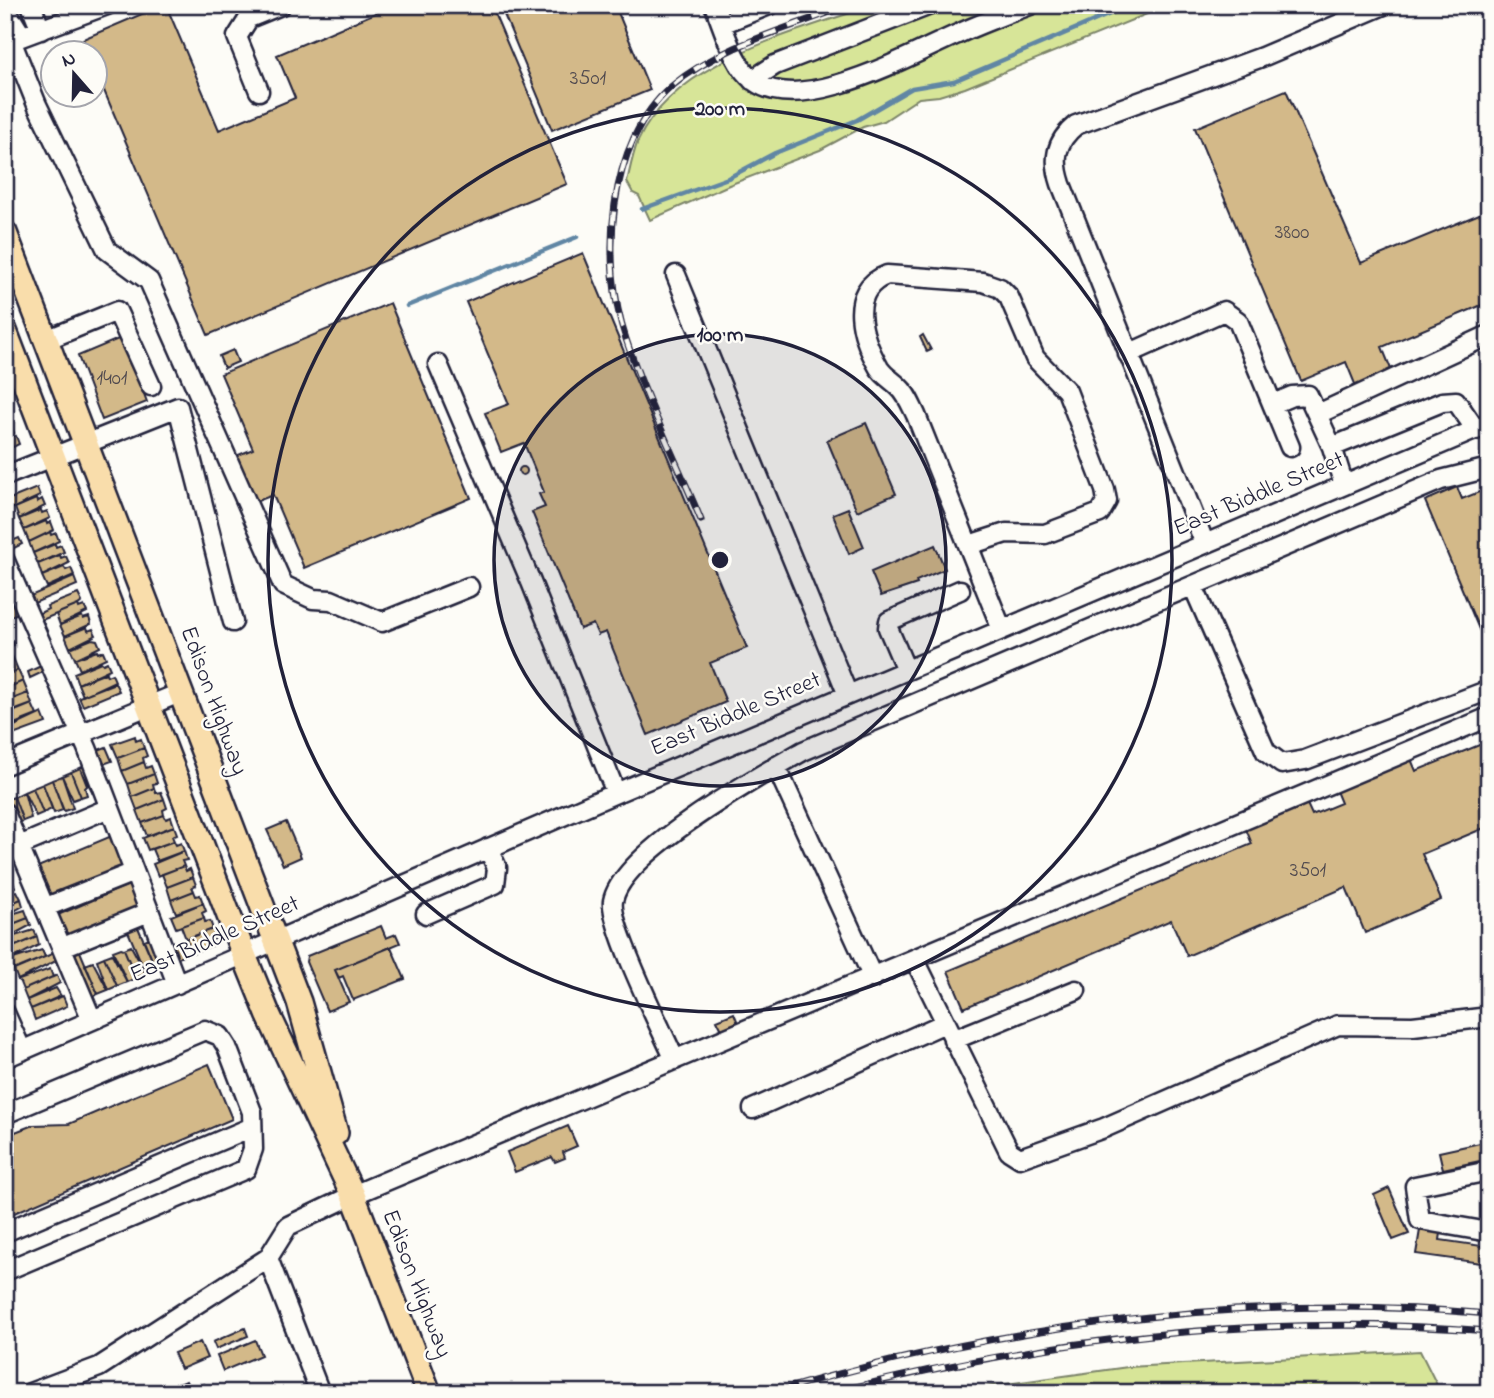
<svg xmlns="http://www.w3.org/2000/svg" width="1494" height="1398" font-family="'Indie Flower',sans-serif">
<rect width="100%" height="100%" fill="#fdfcf7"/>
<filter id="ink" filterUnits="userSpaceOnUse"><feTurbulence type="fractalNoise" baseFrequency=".0143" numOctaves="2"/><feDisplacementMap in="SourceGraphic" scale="14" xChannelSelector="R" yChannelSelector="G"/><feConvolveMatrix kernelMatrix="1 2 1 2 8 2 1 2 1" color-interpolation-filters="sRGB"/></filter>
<g filter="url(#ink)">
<path fill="#d7e598" stroke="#7c846a" stroke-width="2" d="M873 5H1169L965 88 939 96 919 98 884 121 863 127 820 150 729 185 650 220 639 196 633 193 627 182C630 169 633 153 638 141 676 59 796 33 873 5Z
M1420 1351 1441 1393H943L1128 1367Z"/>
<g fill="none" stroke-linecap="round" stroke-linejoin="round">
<path stroke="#6086a4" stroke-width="4.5" d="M642 209 728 178 775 153 857 120 912 88 954 81 1131 5
M407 306 577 237"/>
</g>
<path fill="#d3b989" stroke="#22223b" stroke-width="2" d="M5 5H23L24 9 5 16Z
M163 5H166L219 130 295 98 277 55 394 5H491L567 184 208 335 94 67V52H89L83 39Z
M500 5H615L650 90 552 130Z
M1286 90 1361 263 1489 210V302L1382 347 1393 374 1357 389 1346 362 1301 381 1195 128Z
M583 253 747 648 710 663 726 702 648 735 606 632 598 635 593 624 580 629 532 512 545 507 539 494 544 492 524 443 501 452 485 413 509 404 466 302Z
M390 303 471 498 304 568 273 495 255 502 236 456 253 449 221 374Z
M923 335 931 350 927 352 920 337Z
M123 337 147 402 102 420 78 356Z
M233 350 238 362 224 368 219 356Z
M866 423 896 494 857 511 827 440Z
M5 424 11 425 14 433 5 438Z
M16 436 19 444 5 451V438Z
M519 471a4 4 0 1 1 8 0a4 4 0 1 1-8 0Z
M1457 487 1462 499 1489 488V653L1425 501Z
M37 488 40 496 5 512V501Z
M36 499 37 502 42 499 45 506 19 519 15 508Z
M848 508 864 547 849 554 833 514Z
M41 510 42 513 47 511 50 518 24 530 19 519Z
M46 521 47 524 51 522 54 530 29 542 24 530Z
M50 532 51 535 56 533 59 541 33 553 29 542Z
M19 538 22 544 10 550 7 543Z
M55 544 56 547 61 545 64 552 38 564 33 553Z
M935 545 945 569 916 581 917 584 881 596 871 572Z
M60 555 61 558 66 556 69 563 42 576 38 564Z
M64 567 66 570 71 568 74 575 47 587 42 576Z
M74 577 77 585 34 603 36 607 32 609 28 597Z
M78 594 82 602 78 605 37 622 34 616 48 609 47 606Z
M16 600 20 612 7 618 5 605Z
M78 605 79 608 84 606 87 612 60 625 56 614Z
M82 616 83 619 89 617 91 624 65 636 60 625Z
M87 627 88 631 93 629 96 635 70 648 65 636Z
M11 639 14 645 5 649V641Z
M92 639 97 640 100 647 75 659 70 648Z
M8 647 13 658 5 661V649Z
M97 651 98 653 103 651 106 658 80 670 75 659Z
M13 658 18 670 5 676V661Z
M101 662 103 664 107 662 110 669 78 684 74 673Z
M41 666 43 672 30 678 28 672Z
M18 670 23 681 5 689V676Z
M106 673 107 676 112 674 115 681 83 696 78 684Z
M23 681 28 693 5 702V689Z
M115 683 119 691 83 706 79 697Z
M28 693 32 704 5 714V702Z
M32 704 37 715 9 726 6 719 11 717 10 713Z
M42 713 46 723 13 735 10 728Z
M135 736 136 741 141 739 144 748 118 758 112 744Z
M1489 741V826L1422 854 1441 900 1365 933 1346 887 1187 956 1171 920 964 1008 948 971 1252 844 1246 829 1307 804 1312 815 1341 803 1336 791 1411 759 1416 771Z
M106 747 112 761 98 766 93 752Z
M144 748 147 756 143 758 144 762 122 771 118 758Z
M144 762 146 768 151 766 154 774 128 784 122 771Z
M89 764 99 791 93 793 80 768Z
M80 768 87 786 85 788 87 795 81 797 71 772Z
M71 772 81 797 73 800 62 776Z
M154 774 157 783 153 784 154 788 132 797 128 784Z
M62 776 73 808 64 811 52 780Z
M52 780 63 810 54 813 43 784Z
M43 784 52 809 43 813 33 788Z
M33 788 43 813 36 816 24 792Z
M154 788 156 793 161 792 164 799 137 810 132 797Z
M24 792 31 818 23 821 14 797Z
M14 797 23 821 17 824 5 805V800Z
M164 799 167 808 163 810 164 815 142 823 137 810Z
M164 815 166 819 171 817 174 826 147 836 142 823Z
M286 822 301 857 283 865 267 830Z
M174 826 177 834 172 836 174 841 148 850 143 838Z
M114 835 126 865 46 899 33 869Z
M174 841 176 845 181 843 184 851 157 861 152 849Z
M184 851 187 860 182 861 184 866 158 876 153 864Z
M184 866 186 871 190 869 193 877 167 887 162 874Z
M9 872 12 879 5 882V874Z
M193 877 196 885 192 887 194 891 171 900 167 887Z
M12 879 15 887 5 894V882Z
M133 883 142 907 63 940 53 917Z
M17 891 21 899 5 906V894Z
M194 891 196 896 200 895 203 903 176 913 171 900Z
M21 899 23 906 5 916V906Z
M203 903 206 911 202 913 204 918 176 928 171 916Z
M25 910 28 918 5 927V916Z
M28 918 31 925 5 939V927Z
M204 918 205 922 210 921 213 929 186 939 181 926Z
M137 925 156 969 146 974 127 929Z
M381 926 386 938 396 934 400 943 335 970 349 1002 327 1011 306 962 307 956Z
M213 929 216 938 212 940 214 945 192 953 186 939Z
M34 930 37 937 6 950 5 939Z
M37 937 39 945 10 960 6 950Z
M150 938 165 965 156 969 144 940Z
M179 942 185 955 172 961 166 947Z
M131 946 146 974 136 978 124 949Z
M391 947 405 979 353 1000 343 976 339 978 335 970Z
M121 948 124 949 136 978 127 982 113 951Z
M79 949 98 994 87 999 71 953Z
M42 950 45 957 59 951 14 970 10 960Z
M59 951 62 958 18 980 14 970Z
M112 954 127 982 117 986 104 957Z
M104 957 117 986 108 990 97 960Z
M93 962 108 990 98 994 85 965Z
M50 969 53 977 57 975 23 990 19 980Z
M57 975 60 983 27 1000 23 990Z
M56 988 61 996 31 1009 27 1000Z
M63 996 67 1006 35 1020 31 1009Z
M734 1013 738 1023 722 1030 717 1020Z
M209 1064 232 1119 5 1217V1136L33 1125 69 1124Z
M568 1126 577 1146 563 1152 565 1158 555 1162 552 1157 515 1172 507 1152Z
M1489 1141V1159L1443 1169 1439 1152Z
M1389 1188 1409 1234 1393 1240 1374 1195Z
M1420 1230 1441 1233 1440 1240 1489 1247V1264L1416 1254Z
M245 1328 248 1336 216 1349 213 1342Z
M255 1340 261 1355 223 1371 217 1356Z
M200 1342 207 1358 181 1369 174 1353Z
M186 1381 191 1393H159Z
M204 1384 207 1393H191L190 1390Z"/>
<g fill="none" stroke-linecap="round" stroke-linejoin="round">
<path stroke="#d1d0d1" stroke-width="18" stroke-dasharray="18 9" stroke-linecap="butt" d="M17 5 19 11"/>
<g stroke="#22223b" stroke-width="23">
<path id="minor" d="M31 5 41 30
M714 5C724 28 733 66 754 81 802 117 911 54 960 33 982 23 1006 14 1030 5
M9 15 22 36
M722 24 769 5
M11 40 37 105 107 250 149 281 283 585 313 599 331 600 382 622 469 587
M5 43 107 5
M752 80 775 65 930 5
M259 91 237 37 249 18 281 5
M676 275 848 695
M46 340 117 311 151 386
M1128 354 1224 311 1238 321 1290 447
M438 364 531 582 616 793
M1273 404 1292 396 1308 395 1332 447
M1318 414 1489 335
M5 476 178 407 233 622
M1344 485 1332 447 1442 402 1456 401 1476 430
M1205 544 1061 184C1053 160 1055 142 1076 125L1262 57 1384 5
M969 545 1006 533 1045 534 1100 513 1107 501 1105 490 1067 391 1035 358 1009 297 1000 288 983 282 887 275C846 290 862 338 879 368 884 376 892 380 899 387 907 394 911 405 916 415L1002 630
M5 561 87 748 177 984
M1193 586 1266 752 1282 764 1305 760 1489 690
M906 670 888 628 889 621 960 590
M5 765 182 692
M776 766 873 978
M5 813 92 1020
M19 846 109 808
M46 907 134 872
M426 914 495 884 497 868 488 848
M63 947 149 912
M915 960 1009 1151 1020 1158 1104 1128 1338 1025 1413 1026 1489 1017
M5 1013 22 1051
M953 1040 1076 990
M5 1058 616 793 1489 424
M675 1060C663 1033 609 925 613 901 622 852 759 776 803 751L1441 480 1489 468
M753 1109 945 1023
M5 1114 205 1030 220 1036 227 1047 252 1112 253 1149 246 1169 5 1271
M1489 1171 1415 1186 1420 1220 1489 1232
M5 1232 252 1127
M268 1258 320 1393
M30 1393 99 1367 268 1258 288 1226 353 1195 1489 717"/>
</g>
<g stroke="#22223b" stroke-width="28">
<path id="major" d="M5 233 299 1002 336 1133
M5 331 244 955 268 1014 353 1195 429 1393"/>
</g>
<use href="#minor" stroke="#fdfcf7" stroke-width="18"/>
<use href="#major" stroke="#f9ddab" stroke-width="23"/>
<g stroke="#22223b" stroke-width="7">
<path id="rail" d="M701 520C676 460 646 400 626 339 600 262 607 142 672 86 721 45 790 28 849 5
M771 1393C1002 1324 1248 1292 1489 1314
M831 1393C1046 1338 1267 1313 1489 1331"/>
</g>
<use href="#rail" stroke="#fdfcf7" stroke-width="4.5" stroke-dasharray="13" stroke-linecap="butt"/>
</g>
</g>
<circle cx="720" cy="560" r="226" fill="#22223b" fill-opacity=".12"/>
<g fill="none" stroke="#22223b" stroke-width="3.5">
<circle cx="720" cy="560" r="226"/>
<circle cx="720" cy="560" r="452"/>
</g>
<g text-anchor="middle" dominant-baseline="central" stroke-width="5" stroke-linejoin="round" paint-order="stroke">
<g font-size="21" fill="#4e484e">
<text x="588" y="79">3501</text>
<text x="1292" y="233">3800</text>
<text x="112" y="379">1401</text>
<text x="1308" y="871">3501</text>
</g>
<g font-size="24" fill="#22223b" stroke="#fdfcf7">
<text transform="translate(1259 495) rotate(-23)">East Biddle Street</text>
<text transform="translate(213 701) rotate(70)">Edison Highway</text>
<text transform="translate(736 715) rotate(-23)">East Biddle Street</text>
<text transform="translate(215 940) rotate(-24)">East Biddle Street</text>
<text transform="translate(416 1284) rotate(69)">Edison Highway</text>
</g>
</g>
<circle cx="720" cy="560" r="10" fill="#22223b" stroke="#fdfcf7" stroke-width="3.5"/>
<g font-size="21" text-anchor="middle" font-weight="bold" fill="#22223b" stroke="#fdfcf7" stroke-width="5" stroke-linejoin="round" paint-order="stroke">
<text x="720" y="115">200 m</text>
<text x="720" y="341">100 m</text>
</g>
<rect width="1494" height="1398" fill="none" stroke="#fdfcf7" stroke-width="28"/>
<rect x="14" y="14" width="1466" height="1370" fill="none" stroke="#22223b" stroke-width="2.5" filter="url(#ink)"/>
<g transform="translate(74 74) rotate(340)"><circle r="33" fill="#fdfcf7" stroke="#a5a5ac" stroke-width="2"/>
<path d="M0-5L12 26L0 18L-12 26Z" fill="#22223b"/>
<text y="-10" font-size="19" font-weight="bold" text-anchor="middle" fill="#22223b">N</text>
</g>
</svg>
